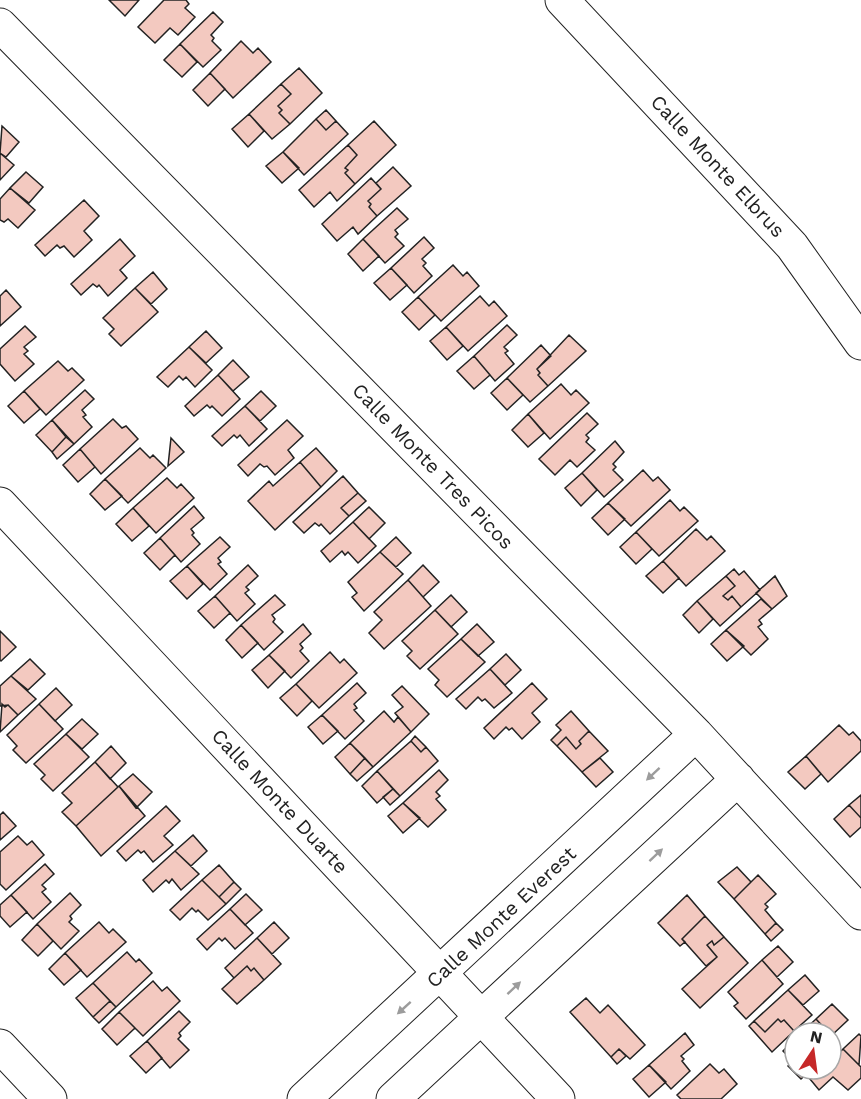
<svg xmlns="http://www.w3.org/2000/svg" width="861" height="1099" font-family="'Work Sans',sans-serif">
<rect width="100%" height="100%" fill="#fff"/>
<path fill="#f3c9c0" stroke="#222" stroke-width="1.5" d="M109 0H139L125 16Z
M164 0H186L189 4 185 8 195 17 178 35 170 28 155 43 138 27Z
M213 12 223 22 211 35 214 38 212 41 221 50 203 67 180 44Z
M241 41 253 53 258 48 271 62 233 98 210 73Z
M180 44 197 62 182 77 164 60Z
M299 68 322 93 290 124 279 113 282 110 278 106 291 94 281 84Z
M210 73 225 89 208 106 193 90Z
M281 84 291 94 278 106 282 110 279 113 290 124 272 139 249 114Z
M326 110 336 121 326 130 316 119Z
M249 114 264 131 248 147 232 129Z
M316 119 326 130 336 121 348 134 304 175 283 152Z
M374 121 396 145 355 184 345 173 348 170 345 168 357 155 348 145Z
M2 126 19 142 6 157 0 153Z
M348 145 357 155 345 168 348 170 345 173 355 184 337 201 330 192 314 207 299 190Z
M283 152 299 168 282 183 266 166Z
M0 153 14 165 0 180Z
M393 167 411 186 377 216 369 207 371 204 368 201 381 189 376 183Z
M26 172 43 187 29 203 10 188Z
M371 178 381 189 368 201 371 204 369 207 377 216 358 234 353 227 337 241 322 224Z
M10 188 35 210 18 228 8 219 4 222 0 220V199Z
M84 200 99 216 84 231 92 240 74 257 64 246 60 248 57 245 45 256 35 245Z
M397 208 408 219 395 230 398 234 395 237 404 246 385 263 363 239Z
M424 237 434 248 422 259 426 263 423 266 432 276 414 293 391 268Z
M120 239 135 256 120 270 127 278 108 296 99 285 97 287 93 284 81 295 71 284Z
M363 239 379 256 363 271 348 254Z
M453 265 463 276 467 272 479 286 441 321 418 297Z
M391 268 407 285 390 300 374 283Z
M153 272 167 289 151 304 135 288Z
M135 288 158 312 121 346 109 334 114 329 103 318Z
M6 290 21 307 0 326V296Z
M480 296 489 306 494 301 507 316 468 351 446 327Z
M418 297 435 315 419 330 402 312Z
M507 325 517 335 504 347 508 351 505 353 514 364 495 381 474 356Z
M25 326 36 337 24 347 28 351 24 354 34 364 15 381 0 364V349Z
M446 327 463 346 447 360 430 341Z
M206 331 222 348 206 363 189 347Z
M569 335 586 351 548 386 538 375 540 373 537 369Z
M541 345 551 356 537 369 540 373 538 375 548 386 530 402 507 378Z
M189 347 212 370 195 387 186 377 183 380 179 376 168 387 157 377Z
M474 356 490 375 474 389 457 371Z
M233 360 249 377 233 391 218 375Z
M58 361 68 371 72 368 84 380 46 415 24 391Z
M218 375 240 399 222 416 212 406 210 408 207 405 194 416 185 406Z
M507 378 523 395 507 410 491 393Z
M561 384 571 395 576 390 589 403 550 439 528 414Z
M85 390 94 399 82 410 86 415 83 417 92 427 74 444 52 420Z
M24 391 40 409 24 423 8 406Z
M261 391 276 406 260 421 245 406Z
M245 406 267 429 249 446 240 435 237 438 234 435 222 446 212 436Z
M587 413 598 424 586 435 589 438 586 442 595 450 577 467 570 460 555 475 539 459Z
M528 414 544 433 528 447 512 430Z
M113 419 122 428 126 426 138 439 101 474 80 449Z
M52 420 66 437 52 452 36 435Z
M287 420 303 436 288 450 294 458 275 475 267 466 264 467 260 464 248 476 238 465Z
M66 437 74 444 57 459 52 452Z
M171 438 184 452 168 466Z
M615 441 624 452 613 464 616 467 613 470 623 480 604 497 582 473Z
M140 448 150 458 153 455 166 468 128 503 105 479Z
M316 448 337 471 321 487 300 462Z
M80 449 95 467 78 482 63 465Z
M300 462 321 487 275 530 248 501 269 481 273 486Z
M643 470 653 481 658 477 670 490 631 526 608 503Z
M582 473 597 490 581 506 565 488Z
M343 476 358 493 341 508 349 516 330 534 321 524 319 526 315 523 304 533 293 522Z
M167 478 177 488 181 484 194 498 156 533 133 508Z
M105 479 122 496 105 510 90 494Z
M358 493 366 501 349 516 341 508Z
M670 500 680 511 684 507 698 521 659 556 636 532Z
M608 503 625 519 608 535 592 518Z
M194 506 204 518 191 529 194 533 192 535 200 544 181 562 160 538Z
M369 507 385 523 369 539 353 522Z
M133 508 149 526 132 541 116 524Z
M353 522 376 546 358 563 348 552 345 555 342 551 330 562 321 551Z
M696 529 707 540 711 536 725 551 686 586 663 561Z
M636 532 652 549 636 564 620 547Z
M220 537 230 547 218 558 221 562 218 564 227 574 210 590 187 566Z
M396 537 411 553 396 567 380 552Z
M160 538 175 555 160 570 144 553Z
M380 552 403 574 364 611 352 597 357 593 348 582Z
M663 561 679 578 663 593 646 576Z
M248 565 258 576 246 587 249 590 245 593 255 604 237 621 215 596Z
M423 565 439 582 423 597 408 580Z
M187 566 203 584 187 599 170 581Z
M734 569 739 575 744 571 760 590 741 607 732 596 728 600 723 596 735 586 726 576Z
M726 576 735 586 723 596 728 600 732 596 741 607 720 626 697 601Z
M775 576 787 596 772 609 756 593Z
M408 580 431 606 384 649 369 633 382 620 374 612Z
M275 595 285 605 272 615 275 619 273 622 283 632 264 650 241 625Z
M451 595 467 612 451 627 435 610Z
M215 596 230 613 214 628 198 611Z
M761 599 772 609 759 620 762 624 758 627 768 639 751 655 726 630Z
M697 601 713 619 699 633 683 615Z
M435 610 458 634 420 669 407 656 412 651 402 641Z
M303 624 311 634 300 644 303 648 300 651 309 661 291 678 269 655Z
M477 624 494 642 478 656 461 639Z
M241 625 258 643 242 658 226 640Z
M726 630 744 646 727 661 711 644Z
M0 631 16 647 1 661 0 660Z
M461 639 485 662 447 697 435 685 439 680 428 669Z
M330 652 340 663 344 659 357 673 319 708 296 684Z
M506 654 521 670 505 685 490 669Z
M269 655 285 671 268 688 252 670Z
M30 659 45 674 28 690 11 676Z
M490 669 512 693 494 708 485 699 482 701 478 697 466 709 456 699Z
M11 676 36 699 18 715 8 705 0 706V686Z
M357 683 366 693 354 704 357 708 354 710 364 721 345 739 322 715Z
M532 683 547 699 532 713 540 722 522 739 512 728 509 730 506 727 494 739 484 728Z
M296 684 312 701 297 716 280 698Z
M402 686 429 714 411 732 395 713 403 707 392 695Z
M56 688 72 705 55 721 39 704Z
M2 704 5 707 8 705 18 715 0 732Z
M39 704 63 729 26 763 13 750 17 746 7 735Z
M384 711 394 722 398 717 411 732 373 767 350 743Z
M571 711 589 731 579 741 581 744 576 749 566 737 557 746 551 740 561 730 556 725Z
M322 715 338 731 323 744 308 727Z
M82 719 98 734 82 749 66 734Z
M839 725 849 735 853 732 861 741V751L828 782 806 756Z
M589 731 608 751 582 772 557 746 566 737 576 749 581 744 579 741Z
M66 734 89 757 53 791 41 779 45 775 34 764Z
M415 736 426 747 421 752 411 741Z
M411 741 421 752 426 747 438 761 400 796 377 771Z
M350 743 365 758 350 774 335 757Z
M111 746 126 763 110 779 95 762Z
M806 756 821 774 805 789 788 772Z
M365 758 373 767 357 781 350 774Z
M600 758 613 772 596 787 582 772Z
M95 762 118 787 76 826 62 812 72 803 62 793Z
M439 770 448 780 436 792 440 796 436 799 446 810 428 827 403 803Z
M377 771 393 789 377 803 362 786Z
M133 774 152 792 136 808 119 786Z
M119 786 145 816 101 856 76 826Z
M393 789 400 796 390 805 383 797Z
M861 795V818L849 805Z
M403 803 420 818 403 833 388 816Z
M849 805 861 818V827L850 837 834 819Z
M166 806 180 821 164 836 173 845 153 862 144 851 141 853 138 850 126 861 117 851Z
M3 812 16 826 0 840V815Z
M193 835 207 851 191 866 175 851Z
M18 836 27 845 32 841 44 855 6 890 0 884V852Z
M175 851 199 874 181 890 172 879 169 883 166 880 153 892 143 880Z
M45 864 54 874 42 885 46 889 42 892 51 902 33 919 11 895Z
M219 865 234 882 219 897 202 880Z
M737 867 751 882 734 899 718 882Z
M758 875 776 894 765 904 768 907 765 910 776 923 765 934 734 899Z
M202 880 226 904 208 920 198 910 196 912 192 908 180 920 170 910Z
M234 882 241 889 226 904 219 897Z
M70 893 81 905 70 916 72 919 69 922 79 931 61 949 37 924Z
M246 894 262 910 245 925 230 909Z
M11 895 27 912 10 927 0 916V905Z
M687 895 705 916 682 939 685 942 680 946 658 923Z
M230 909 253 933 235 949 225 938 222 941 219 938 207 950 197 939Z
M705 916 724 937 714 945 712 941 707 945 717 957 706 966 682 939Z
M99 922 109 933 113 929 126 942 87 977 65 953Z
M274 922 289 938 272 954 257 938Z
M776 923 783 930 771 941 765 934Z
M37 924 53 941 38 956 22 940Z
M724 937 748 963 700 1008 682 989 717 957 707 945 712 941 714 945Z
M257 938 281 964 264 980 254 968 251 971 247 966 234 978 225 968Z
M778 946 793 962 777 977 762 960Z
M127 952 136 962 139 959 152 973 116 1007 93 983Z
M65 953 81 970 64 985 49 969Z
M762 960 783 984 746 1019 734 1006 738 1003 728 992Z
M247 966 251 971 254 968 264 980 237 1004 222 989Z
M805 975 819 991 803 1005 788 990Z
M153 981 162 991 167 987 180 1001 143 1036 119 1012Z
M93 983 110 1001 93 1017 76 998Z
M788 990 812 1015 794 1031 784 1020 781 1022 778 1019 765 1032 754 1021Z
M586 998 600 1013 608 1005 645 1045 630 1059 619 1049 611 1057 570 1012Z
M110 1001 116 1007 99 1023 93 1017Z
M832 1004 848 1020 831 1036 816 1019Z
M179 1011 190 1022 179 1033 181 1036 178 1039 189 1050 170 1068 147 1041Z
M119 1012 135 1028 117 1045 102 1029Z
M778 1019 781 1022 784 1020 794 1031 772 1052 749 1026 754 1021 765 1032Z
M816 1019 829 1033H801Z
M685 1033 694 1045 681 1056 684 1059 682 1061 690 1071 671 1089 649 1065Z
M859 1034 861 1036 859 1065 843 1049Z
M795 1039V1069H812L801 1079 788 1066 793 1061 783 1051Z
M147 1041 162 1058 146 1073 130 1056Z
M619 1049 626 1056 617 1064 611 1057Z
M843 1049 861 1067V1078L848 1090 833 1077 819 1090 810 1079 821 1069H831V1060Z
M710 1064 719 1073 724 1069 737 1084 721 1099H681L677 1095Z
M649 1065 666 1082 649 1097 633 1079Z"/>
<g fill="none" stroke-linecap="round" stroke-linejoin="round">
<g stroke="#222" stroke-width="35">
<path id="minor" d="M0 25 696 734 861 913
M0 504 558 1099
M0 1046 50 1099
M304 1099 696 734
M393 1099 738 779"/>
</g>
<g stroke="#222" stroke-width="35">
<path id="tertiary" d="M562 0 792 246 861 343"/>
</g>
<use href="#minor" stroke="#fff" stroke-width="33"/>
<use href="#tertiary" stroke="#fff" stroke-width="33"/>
</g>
<defs><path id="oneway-solid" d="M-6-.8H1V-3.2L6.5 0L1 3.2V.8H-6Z" transform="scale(1.5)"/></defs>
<g fill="#9c9c9c">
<use href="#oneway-solid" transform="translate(653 774) rotate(137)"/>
<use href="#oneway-solid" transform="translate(656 855) rotate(-43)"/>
<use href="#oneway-solid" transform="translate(514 988) rotate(-43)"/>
<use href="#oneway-solid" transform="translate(404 1008) rotate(138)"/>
</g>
<g text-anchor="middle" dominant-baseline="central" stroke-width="4.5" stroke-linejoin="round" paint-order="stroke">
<g font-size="20" fill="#222" stroke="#fff">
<text transform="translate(718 166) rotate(47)">Calle Monte Elbrus</text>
<text transform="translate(433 466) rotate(46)">Calle Monte Tres Picos</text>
<text transform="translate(280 801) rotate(47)">Calle Monte Duarte</text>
<text transform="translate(501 917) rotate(-43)">Calle Monte Everest</text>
</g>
</g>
<g transform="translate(813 1051) rotate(13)"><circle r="28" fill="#ffffff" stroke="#a7a7a7" stroke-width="1.5"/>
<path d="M0-4.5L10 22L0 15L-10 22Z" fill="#c62828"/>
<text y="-9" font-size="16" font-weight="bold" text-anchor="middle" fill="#222222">N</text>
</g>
</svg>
